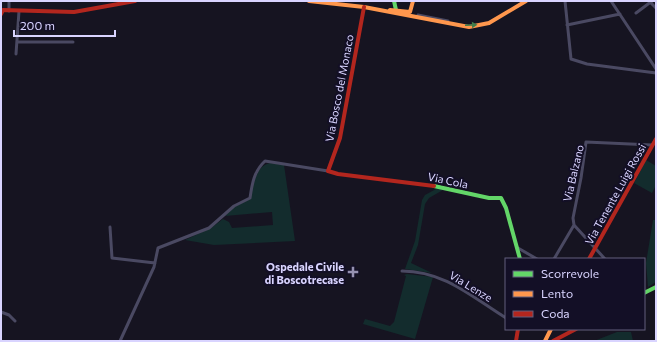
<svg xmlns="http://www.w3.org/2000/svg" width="657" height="342" font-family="Commissioner,sans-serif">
<rect width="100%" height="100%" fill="#161421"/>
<path fill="#132c2d" d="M646 160 656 166V185L652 193 634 183Z
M270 163 284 165 295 241 214 245 185 240 211 228 223 219 229 222 232 228 273 225 272 212 225 216 234 207 250 199C253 186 255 166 270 163Z
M438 188 443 190 429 198 425 204 418 245 411 263 432 273 405 269 415 241 422 200 425 195Z
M653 220H656V282L648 287 646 263Z
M407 274 433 277 415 339 363 324 365 319 390 326 394 322 406 276 404 275Z
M617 332H631L633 341H594Z"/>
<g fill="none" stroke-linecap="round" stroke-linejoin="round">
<path stroke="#4a4962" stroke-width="3" d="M565 1 571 59 587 64 656 73
M611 1 656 69
M649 1 656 8
M9 11V1
M636 13 652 1
M418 15 448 21
M567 25 620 14
M17 42H73
M16 54 19 11
M110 227 112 258 155 263
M518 248 537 259
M554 259 574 225
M605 259 574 225 573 218 581 178 586 142 652 145
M402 271C444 271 472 297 506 318
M1 312 9 315 15 321
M120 341 154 267 158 248 209 228 234 206 250 198C252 184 254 171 265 161L328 171"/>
<path stroke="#63d668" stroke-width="4" d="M394 1 396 10
M434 186 489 198H501L506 208 520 259
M644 293 656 287"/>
<path stroke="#ff974d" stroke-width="4" d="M309 1 364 7 469 27 489 23 526 1
M390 10 410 12 413 1
M545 341 551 329"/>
<path stroke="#b3261e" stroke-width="4" d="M364 7 340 138 328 171 338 174 434 186
M1 14 3 10 74 12 135 1
M589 259 656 139
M516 341 518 329
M553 341 576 329"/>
</g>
<defs><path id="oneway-solid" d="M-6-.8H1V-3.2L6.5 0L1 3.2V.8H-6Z"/></defs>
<use fill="#3f7c4a" href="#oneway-solid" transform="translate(471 25) rotate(-3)"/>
<path fill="#9591b1" stroke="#130f26" stroke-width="1.5" d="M351 266h4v4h4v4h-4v4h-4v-4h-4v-4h4z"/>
<g text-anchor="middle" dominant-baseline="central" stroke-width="4" stroke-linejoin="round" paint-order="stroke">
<g font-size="11" fill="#d9d4ff" stroke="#130f26">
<text transform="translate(339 88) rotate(-79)">Via Bosco del Monaco</text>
<text transform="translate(573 173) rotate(-77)">Via Balzano</text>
<text transform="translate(448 180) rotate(12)">Via Cola</text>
<text transform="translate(615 194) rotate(-61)">Via Tenente Luigi Rossi</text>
<text transform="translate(471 286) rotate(31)">Via Lenze</text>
</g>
<g font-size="11" font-weight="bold" fill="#d9d4ff" stroke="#130f26" text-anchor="end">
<text x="344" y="266">Ospedale Civile<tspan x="344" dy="13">di Boscotrecase</tspan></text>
</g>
</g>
<rect width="657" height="342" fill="none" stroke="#d9d4ff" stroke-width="4"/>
<rect x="505" y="258" width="140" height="72" fill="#130f26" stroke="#625e7d"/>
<rect x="513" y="271" width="20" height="6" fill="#63d668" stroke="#625e7d"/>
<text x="541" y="278" font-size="12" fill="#d9d4ff">Scorrevole</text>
<rect x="513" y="291" width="20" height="6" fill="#ff974d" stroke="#625e7d"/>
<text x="541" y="298" font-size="12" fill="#d9d4ff">Lento</text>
<rect x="513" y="311" width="20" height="6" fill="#b3261e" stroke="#625e7d"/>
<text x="541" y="318" font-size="12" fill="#d9d4ff">Coda</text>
<path d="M14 30v6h101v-6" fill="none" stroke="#d9d4ff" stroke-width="2"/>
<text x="20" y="30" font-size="12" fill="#d9d4ff" stroke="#130f26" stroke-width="3" paint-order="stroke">200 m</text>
</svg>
